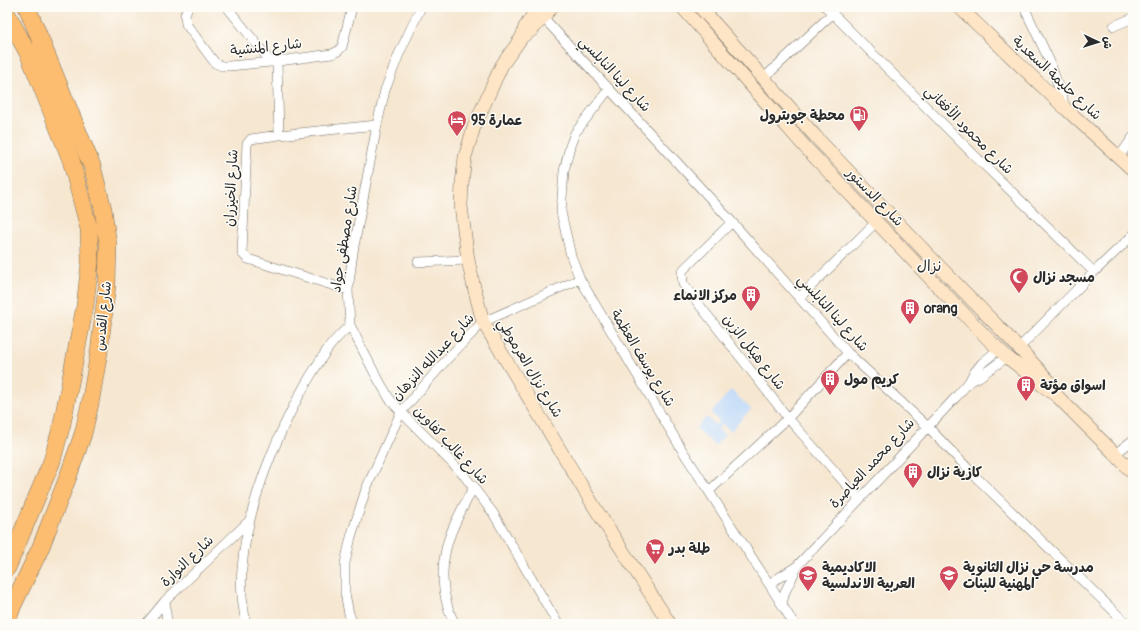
<svg xmlns="http://www.w3.org/2000/svg" width="1140" height="631" font-family="Pangolin,'Playpen Sans Arabic',sans-serif">
<rect width="100%" height="100%" fill="#fdfcf7"/>
<filter id="ink" filterUnits="userSpaceOnUse"><feTurbulence type="fractalNoise" baseFrequency=".025" numOctaves="2"/><feDisplacementMap in="SourceGraphic" scale="8" xChannelSelector="R" yChannelSelector="G"/><feConvolveMatrix kernelMatrix="1 2 1 2 8 2 1 2 1" color-interpolation-filters="sRGB"/></filter>
<filter id="wash" filterUnits="userSpaceOnUse"><feTurbulence type="fractalNoise" baseFrequency=".012" numOctaves="4" result="noise"/><feDisplacementMap in="SourceGraphic" scale="16" xChannelSelector="R" yChannelSelector="G"/><feGaussianBlur stdDeviation="0.9" result="paint"/><feColorMatrix in="noise" values="0 0 0 0 0 0 0 0 0 0 0 0 0 0 0 0 0 1.4 0 .05"/><feComposite in="paint" operator="in"/></filter>
<g filter="url(#wash)">
<rect width="100%" height="100%" fill="#f6e7d1"/>
<path fill="#c6ddf8" d="M731 390 751 409 731 431 722 424 718 429 725 435 715 446 696 428 706 417 716 425 719 421 711 413Z"/>
</g>
<g filter="url(#ink)">
<g fill="none" stroke-linecap="round" stroke-linejoin="round">
<g stroke="#726d65" stroke-width="10">
<path id="street" d="M188 7 185 14 186 24 215 63 222 66H229L271 62 332 54 338 51 342 47 352 7
M227 7 271 62
M421 7 399 54 385 90 377 125 353 252 348 290 350 325 374 372 389 398 401 412 463 474 493 513 558 624
M826 7 974 155 1094 272
M1024 7 1050 62 1065 106
M540 14 732 222 848 353 928 427 976 477 1127 624
M1114 26 1133 18
M277 61 279 135
M764 78 832 14
M609 89 575 133 570 146 564 171 561 212 571 256 580 279 682 450 769 584 794 624
M1119 157 1133 137
M732 222 684 269 682 272 683 284 788 418 859 499
M418 262 468 260
M348 290 248 259 242 253 247 144 251 139 279 135 377 125
M799 298 876 222
M1019 348 1094 272 1133 235
M969 382 979 377 1007 357
M1115 454 1133 440
M709 491 788 418 848 353
M769 584 797 566 956 397 969 382 973 374 982 363 999 349
M165 601 167 624
M782 604 785 592 797 567
M146 624 165 601 249 521
M246 624C243 606 240 588 242 569 247 498 287 408 327 350 334 340 342 333 350 325
M353 624 349 614 345 593V563L351 537 366 489 401 412 448 358 483 322 580 279
M455 624C443 602 440 573 446 549 451 527 464 506 474 486"/>
</g>
<g stroke="#726d65" stroke-width="14">
<path id="secondary" d="M538 7 525 27 522 37 502 65 495 80 474 127 465 157 462 184 461 206 468 260 473 283 483 322 595 508 670 624
M682 7 805 147 988 339 1007 357 1042 385 1058 397 1115 454 1133 473
M700 7 816 137 938 265 1019 348 1049 381 1056 391
M959 7 1066 109 1133 170
M523 36 532 30 552 7"/>
</g>
<g stroke="#726d65" stroke-width="18">
<path id="highway" d="M7 14 29 55 71 160 89 229 90 262 85 306 62 424 52 461 7 568
M7 622 13 605 40 549 68 477 83 434 90 404 99 352 107 286 108 245 103 209 92 166 27 7"/>
</g>
<use href="#street" stroke="#fff" stroke-width="9"/>
<use href="#secondary" stroke="#fee5c5" stroke-width="13"/>
<use href="#highway" stroke="#fcbd6f" stroke-width="17"/>
</g>
</g>
<defs>
<g id="fuel-pin" transform="scale(1)"><path d="M0 17L-7.5 6A9.5 9.5 0 1 1 7.5 6Z" fill="#d1495b" stroke="#fdfcf7"/><path d="M-5.5-6h7V0h2V4h1.3V-2.5L3-4.5l.8-.8L6-3V5H2.5V1h-1V6h-7ZM-4.2-4.7v3.2H.2V-4.7Z" fill="#fff"/></g>
<g id="hotel-pin" transform="scale(1)"><path d="M0 17L-7.5 6A9.5 9.5 0 1 1 7.5 6Z" fill="#d1495b" stroke="#fdfcf7"/><path d="M-6-4.5h1.5V1H6V5H4.5V3h-9V5H-6ZM-4 0a1.8 1.8 0 1 1 3.6 0ZM.5 0V-2.5h3Q6-2.5 6 0Z" fill="#fff"/></g>
<g id="mosque-pin" transform="scale(1)"><path d="M0 17L-7.5 6A9.5 9.5 0 1 1 7.5 6Z" fill="#d1495b" stroke="#fdfcf7"/><path d="M3.5-4.9A6 6 0 1 0 3.5 4.9A5 5 0 1 1 3.5-4.9Z" fill="#fff"/></g>
<g id="building-pin" transform="scale(1)"><path d="M0 17L-7.5 6A9.5 9.5 0 1 1 7.5 6Z" fill="#d1495b" stroke="#fdfcf7"/><path d="M-4-6H4V6H1V3H-1V6H-4ZM-2.5-4.3h1.7v1.8h-1.7ZM.8-4.3h1.7v1.8H.8ZM-2.5-1h1.7V.8h-1.7ZM.8-1h1.7V.8H.8Z" fill="#fff"/></g>
<g id="supermarket-pin" transform="scale(1)"><path d="M0 17L-7.5 6A9.5 9.5 0 1 1 7.5 6Z" fill="#d1495b" stroke="#fdfcf7"/><path d="M-6-5.5h2.5l.6 2H6L4.5 2H-2.5L-4.4-4H-6ZM-1.5 3.2a1.3 1.3 0 1 0 .1 0ZM3 3.2a1.3 1.3 0 1 0 .1 0Z" fill="#fff"/></g>
<g id="school-pin" transform="scale(1)"><path d="M0 17L-7.5 6A9.5 9.5 0 1 1 7.5 6Z" fill="#d1495b" stroke="#fdfcf7"/><path d="M0-5L7-2L0 1L-7-2ZM-4 1L0 2.5L4 1V4Q0 6-4 4Z" fill="#fff"/></g>
</defs>
<g fill-rule="evenodd">
<use href="#fuel-pin" x="859" y="115"/>
<use href="#hotel-pin" x="457" y="120"/>
<use href="#mosque-pin" x="1019" y="277"/>
<use href="#building-pin" x="751" y="295"/>
<use href="#building-pin" x="910" y="308"/>
<use href="#building-pin" x="830" y="379"/>
<use href="#building-pin" x="1026" y="385"/>
<use href="#building-pin" x="913" y="472"/>
<use href="#supermarket-pin" x="655" y="548"/>
<use href="#school-pin" x="808" y="575"/>
<use href="#school-pin" x="949" y="575"/>
</g>
<g text-anchor="middle" dominant-baseline="central" stroke-width="3" stroke-linejoin="round" paint-order="stroke">
<g font-size="14" fill="#2b2b2b" stroke="#fdfcf7">
<text transform="translate(266 47) rotate(-6)">شارع المنشية</text>
<text transform="translate(615 74) rotate(47)">شارع لينا النابلسي</text>
<text transform="translate(1057 78) rotate(43)">شارع حليمة السعدية</text>
<text transform="translate(969 130) rotate(45)">شارع محمود الأفغاني</text>
<text transform="translate(231 188) rotate(-87)">شارع الخيزران</text>
<text transform="translate(875 197) rotate(46)">شارع الدستور</text>
<text transform="translate(344 239) rotate(-81)">شارع مصطفى جواد</text>
<text transform="translate(833 313) rotate(48)">شارع لينا النابلسي</text>
<text transform="translate(103 316) rotate(-84)">شارع القدس</text>
<text transform="translate(754 352) rotate(52)">شارع هيكل الزبن</text>
<text transform="translate(433 357) rotate(-47)">شارع عبدالله النزهان</text>
<text transform="translate(643 358) rotate(59)">شارع يوسف العظمة</text>
<text transform="translate(530 368) rotate(59)">شارع نزال العرموطي</text>
<text transform="translate(451 445) rotate(47)">شارع غالب كفاوين</text>
<text transform="translate(872 463) rotate(-47)">شارع محمد العياصرة</text>
<text transform="translate(187 561) rotate(-44)">شارع النوارة</text>
</g>
<g font-size="14" font-weight="bold" fill="#2b2b2b" stroke="#fdfcf7" text-anchor="start">
<text x="845" y="115" text-anchor="end">محطة جوبترول</text>
<text x="471" y="120">عمارة 95</text>
<text x="1033" y="277">مسجد نزال</text>
<text x="737" y="295" text-anchor="end">مركز الانماء</text>
<text x="924" y="308">orang</text>
<text x="844" y="379">كريم مول</text>
<text x="1040" y="385">اسواق مؤتة</text>
<text x="927" y="472">كازية نزال</text>
<text x="669" y="548">طلة بدر</text>
<text x="822" y="567">الاكاديمية<tspan x="822" dy="16">العربية الاندلسية</tspan></text>
<text x="963" y="567">مدرسة حي نزال الثانوية<tspan x="963" dy="16">المهنية للبنات</tspan></text>
</g>
<g font-size="15" fill="#2b2b2b" stroke="#fdfcf7">
<text x="929" y="266">نزال</text>
</g>
</g>
<rect width="1140" height="631" fill="none" stroke="#fdfcf7" stroke-width="24"/>
<g transform="translate(1098 42) rotate(94)" stroke="#fdfcf7" stroke-width="3" paint-order="stroke">
<path d="M0-3L7 15L0 10L-7 15Z" fill="#2b2b2b"/>
<text y="-6" font-size="11" font-weight="bold" text-anchor="middle" fill="#2b2b2b">ش</text>
</g>
</svg>
